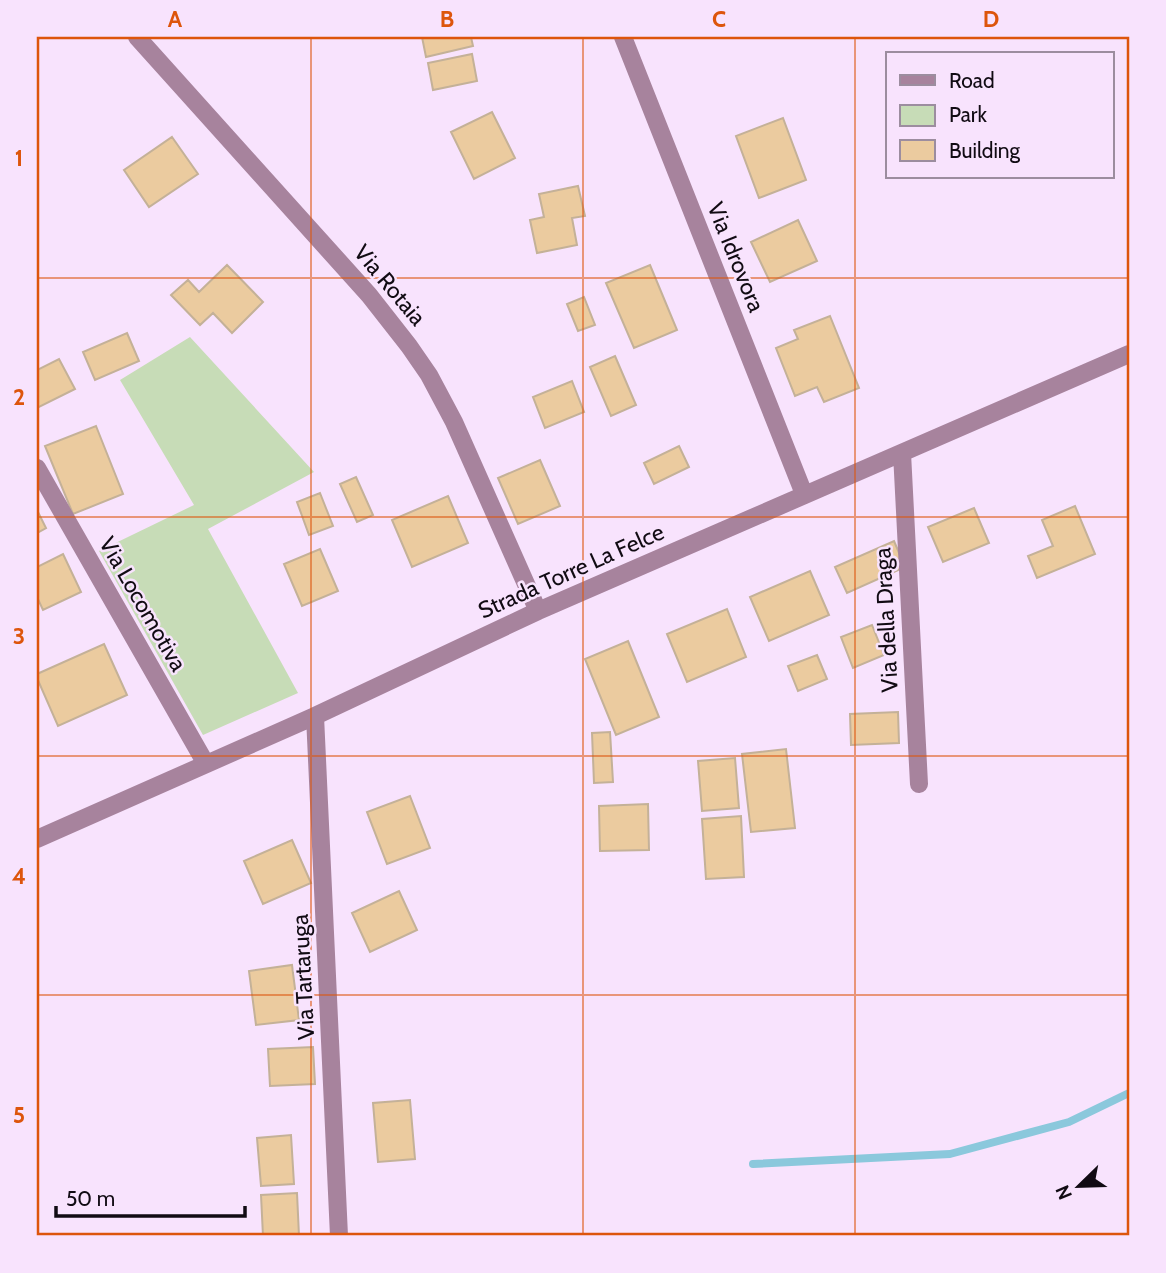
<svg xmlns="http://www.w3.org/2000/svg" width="1166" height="1273" font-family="Cabin,sans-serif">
<rect width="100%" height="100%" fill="#f8e3fd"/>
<path fill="#c7dcb7" d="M190 337 314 472 208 529 298 693 203 735 99 551 194 505 120 380Z"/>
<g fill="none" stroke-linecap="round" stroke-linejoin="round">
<path stroke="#8bc8dc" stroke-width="8" d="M753 1164 950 1154 1069 1122 1129 1093"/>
</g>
<path fill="#ebcb9f" stroke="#c4b198" stroke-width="2" d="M422 37H471L473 46 426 57Z
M472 54 477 81 433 90 428 63Z
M492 112 515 158 474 179 451 132Z
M783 118 806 180 759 198 736 136Z
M172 137 198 174 149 207 124 170Z
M578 186 585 216 572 218 577 245 537 253 530 220 544 217 539 194Z
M798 220 817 261 770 282 751 242Z
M227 265 263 302 232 333 213 313 200 325 171 295 188 280 199 292Z
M650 265 677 330 634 348 606 283Z
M584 297 595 325 578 331 567 304Z
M830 316 859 388 824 402 817 387 795 396 776 348 798 339 794 330Z
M127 333 139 361 95 380 83 352Z
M615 356 636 405 611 416 590 367Z
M59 359 75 389 37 408V370Z
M572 381 584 412 545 428 533 397Z
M96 426 123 494 73 514 45 446Z
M679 446 689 467 654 484 644 463Z
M540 460 560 506 518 524 498 478Z
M356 477 373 515 357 522 340 484Z
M320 493 333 526 309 535 297 502Z
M448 496 468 543 412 567 392 520Z
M1075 506 1095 554 1037 578 1028 556 1053 546 1042 520Z
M974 508 989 543 943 562 928 527Z
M37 510 46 528 37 533Z
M894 541 905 567 847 593 835 567Z
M320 549 338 591 302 606 284 564Z
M63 554 81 592 43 610 37 597V567Z
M810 571 829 615 769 641 750 597Z
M727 609 746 657 687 682 667 634Z
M872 625 884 655 853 668 841 637Z
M628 641 659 717 616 735 585 659Z
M104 644 127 695 58 726 37 678V674Z
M817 655 827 679 798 691 788 666Z
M898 712 899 743 851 745 850 714Z
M610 732 613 782 594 783 592 733Z
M786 749 795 828 751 832 742 754Z
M735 758 739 808 702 811 698 761Z
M410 796 430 848 387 864 367 812Z
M648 804 649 850 600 851 599 806Z
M741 816 744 877 706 879 702 819Z
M292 840 311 883 263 904 244 861Z
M399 891 417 930 370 952 352 913Z
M292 965 299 1020 256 1025 249 971Z
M313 1047 315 1084 270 1086 268 1049Z
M410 1100 415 1159 378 1162 373 1103Z
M291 1135 294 1184 261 1186 257 1138Z
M297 1193 299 1236H263L261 1195Z"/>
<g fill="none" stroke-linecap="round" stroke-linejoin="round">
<path stroke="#a7839d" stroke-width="18" d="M137 37 369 295 409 346 429 375 454 422 538 611
M623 37 804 494
M902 453 919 784
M37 468 206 764
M315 716 339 1236
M37 839 315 716 538 611 1129 354"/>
</g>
<path fill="none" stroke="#dd550c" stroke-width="2" stroke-opacity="0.55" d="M311 37V1236M583 37V1236M855 37V1236M37 278H1129M37 517H1129M37 756H1129M37 995H1129"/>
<g text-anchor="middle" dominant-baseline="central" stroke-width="5" stroke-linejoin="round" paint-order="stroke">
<g font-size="23" fill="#110b13" stroke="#f8e3fd">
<text transform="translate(736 257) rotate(68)">Via Idrovora</text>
<text transform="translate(390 285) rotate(50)">Via Rotaia</text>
<text transform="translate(571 571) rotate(-24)">Strada Torre La Felce</text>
<text transform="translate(143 604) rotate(60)">Via Locomotiva</text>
<text transform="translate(886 620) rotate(-93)">Via della Draga</text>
<text transform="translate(303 977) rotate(-93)">Via Tartaruga</text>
</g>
</g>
<rect width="1166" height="1273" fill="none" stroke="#f8e3fd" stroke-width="77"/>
<rect x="886" y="52" width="228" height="126" fill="#f8e3fd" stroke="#9c8d9f" stroke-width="2"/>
<rect x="900" y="75" width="35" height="10" fill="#a7839d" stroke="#9c8d9f" stroke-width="2"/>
<text x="949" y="88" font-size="21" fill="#110b13">Road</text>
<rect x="900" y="105" width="35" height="21" fill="#c7dcb7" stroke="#9c8d9f" stroke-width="2"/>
<text x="949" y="122" font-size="21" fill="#110b13">Park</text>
<rect x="900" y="140" width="35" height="21" fill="#ebcb9f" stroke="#9c8d9f" stroke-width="2"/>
<text x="949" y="158" font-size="21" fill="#110b13">Building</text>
<g transform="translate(1079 1186) rotate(247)" stroke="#f8e3fd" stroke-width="5" paint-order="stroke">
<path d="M0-5L12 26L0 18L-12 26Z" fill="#110b13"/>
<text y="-10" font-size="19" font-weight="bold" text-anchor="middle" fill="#110b13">N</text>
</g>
<path d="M56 1206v10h189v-10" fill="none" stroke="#110b13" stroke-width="3.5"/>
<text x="66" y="1206" font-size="21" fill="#110b13" stroke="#f8e3fd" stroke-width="5" paint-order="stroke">50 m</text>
<rect x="38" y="38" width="1090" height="1196" fill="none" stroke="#dd550c" stroke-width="2.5"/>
<g font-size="23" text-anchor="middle" font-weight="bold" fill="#dd550c">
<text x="175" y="27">A</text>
<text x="447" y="27">B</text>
<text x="719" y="27">C</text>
<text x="991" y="27">D</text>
<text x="19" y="166">1</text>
<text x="19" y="405">2</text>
<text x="19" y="644">3</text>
<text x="19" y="884">4</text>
<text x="19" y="1123">5</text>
</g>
</svg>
